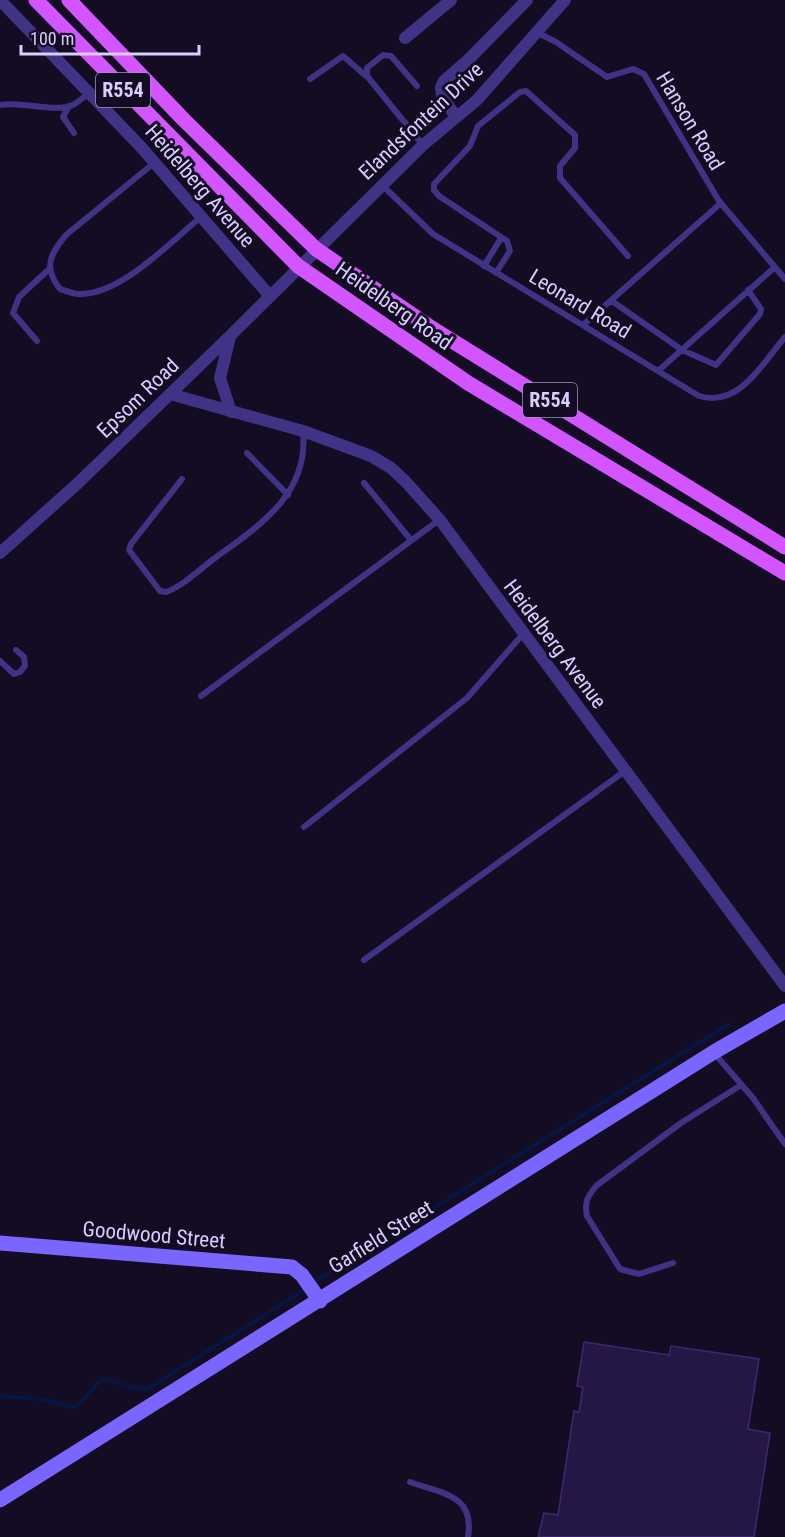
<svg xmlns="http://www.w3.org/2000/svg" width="785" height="1537" font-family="'Roboto Condensed',sans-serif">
<rect width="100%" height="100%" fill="#130c23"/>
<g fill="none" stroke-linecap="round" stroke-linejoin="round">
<path stroke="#061542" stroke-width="4" d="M313 1283 729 1024
M0 1396 41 1399 75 1408 102 1379C119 1381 132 1391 149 1388L307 1288"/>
</g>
<path fill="#251745" stroke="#3f2773" stroke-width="1.5" d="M584 1342 669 1355 671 1346 759 1359 748 1429 770 1433 754 1537H538L544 1513 558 1515 574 1411 579 1412 583 1387 577 1386Z"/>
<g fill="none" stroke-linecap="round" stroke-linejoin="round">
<path stroke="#403386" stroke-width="6" d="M538 33 556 42 607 77 633 69 644 74 719 201 785 279
M310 79 343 56 366 76
M417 86 391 56 383 55 367 68V76L423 145
M0 105C22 101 55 113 73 105 78 102 84 97 89 93
M69 106 63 117 74 133
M154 163 66 235C50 254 43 268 60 289 67 291 75 295 82 294 123 293 170 242 201 217
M382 185 433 234 699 396C739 408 762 364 785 337
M484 266 501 238
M496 273 510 251 507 241 439 196 434 190V184L470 146 478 126 520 92 526 91 575 135V148L560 166V178L628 256
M612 301 682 350 716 365 760 314 761 309 748 290
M583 325 721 203
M37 341 13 313 19 297 48 270
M658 371 775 267
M247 453 288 495
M182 479 131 544 129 550 160 591 166 592C183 586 200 569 215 558 259 526 309 494 303 432
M364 483 411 540
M0 661 14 674 20 672 25 666 24 657 16 650
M201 696 439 520
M304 827 467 698 523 634
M364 960 625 771
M714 1053 753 1098 785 1144
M673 1263 639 1274 620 1269 587 1216C584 1202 588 1196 596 1186L681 1123 741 1085
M410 1482C442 1494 475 1494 468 1537"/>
<path stroke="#403386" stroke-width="12" d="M0 0 141 147 269 295
M405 38 451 0
M456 117 442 96 441 87 444 81 469 59 527 0
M230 337 220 378 231 412
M170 394 303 431 371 456 391 468 406 482 440 520 785 986
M0 553 77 484 230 336 423 145 477 100 565 0"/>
<path stroke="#7b65ff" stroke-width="15" d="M0 1243 292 1267 302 1275 320 1301
M0 1500 714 1052 785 1011"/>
<path stroke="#d355ff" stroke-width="15" d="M36 0 298 266 468 383 785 573
M69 0 184 120 316 249 433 329 785 547"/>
</g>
<g text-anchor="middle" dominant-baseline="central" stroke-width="6" stroke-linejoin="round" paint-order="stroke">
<g fill="#130c23" stroke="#9e94bd" stroke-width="1.5">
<rect x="96" y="73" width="54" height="34" rx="4.5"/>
<rect x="523" y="383" width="54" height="34" rx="4.5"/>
</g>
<g font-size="20" font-weight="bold" fill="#d9ceff">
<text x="123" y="90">R554</text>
<text x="550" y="400">R554</text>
</g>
<g font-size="21" fill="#d9ceff" stroke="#130c23">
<text transform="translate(421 121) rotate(-43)">Elandsfontein Drive</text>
<text transform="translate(690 121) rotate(59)">Hanson Road</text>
<text transform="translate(200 186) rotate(49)">Heidelberg Avenue</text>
<text transform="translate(580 304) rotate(31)">Leonard Road</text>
<text transform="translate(394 306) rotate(35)">Heidelberg Road</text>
<text transform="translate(138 398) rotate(-44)">Epsom Road</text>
<text transform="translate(555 644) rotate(53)">Heidelberg Avenue</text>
<text transform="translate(154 1235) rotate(5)">Goodwood Street</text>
<text transform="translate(381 1237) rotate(-32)">Garfield Street</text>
</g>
</g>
<path d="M21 45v9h178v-9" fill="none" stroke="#d9ceff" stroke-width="3"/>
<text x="30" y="45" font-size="18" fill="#d9ceff" stroke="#130c23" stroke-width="4.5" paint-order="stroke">100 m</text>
</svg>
